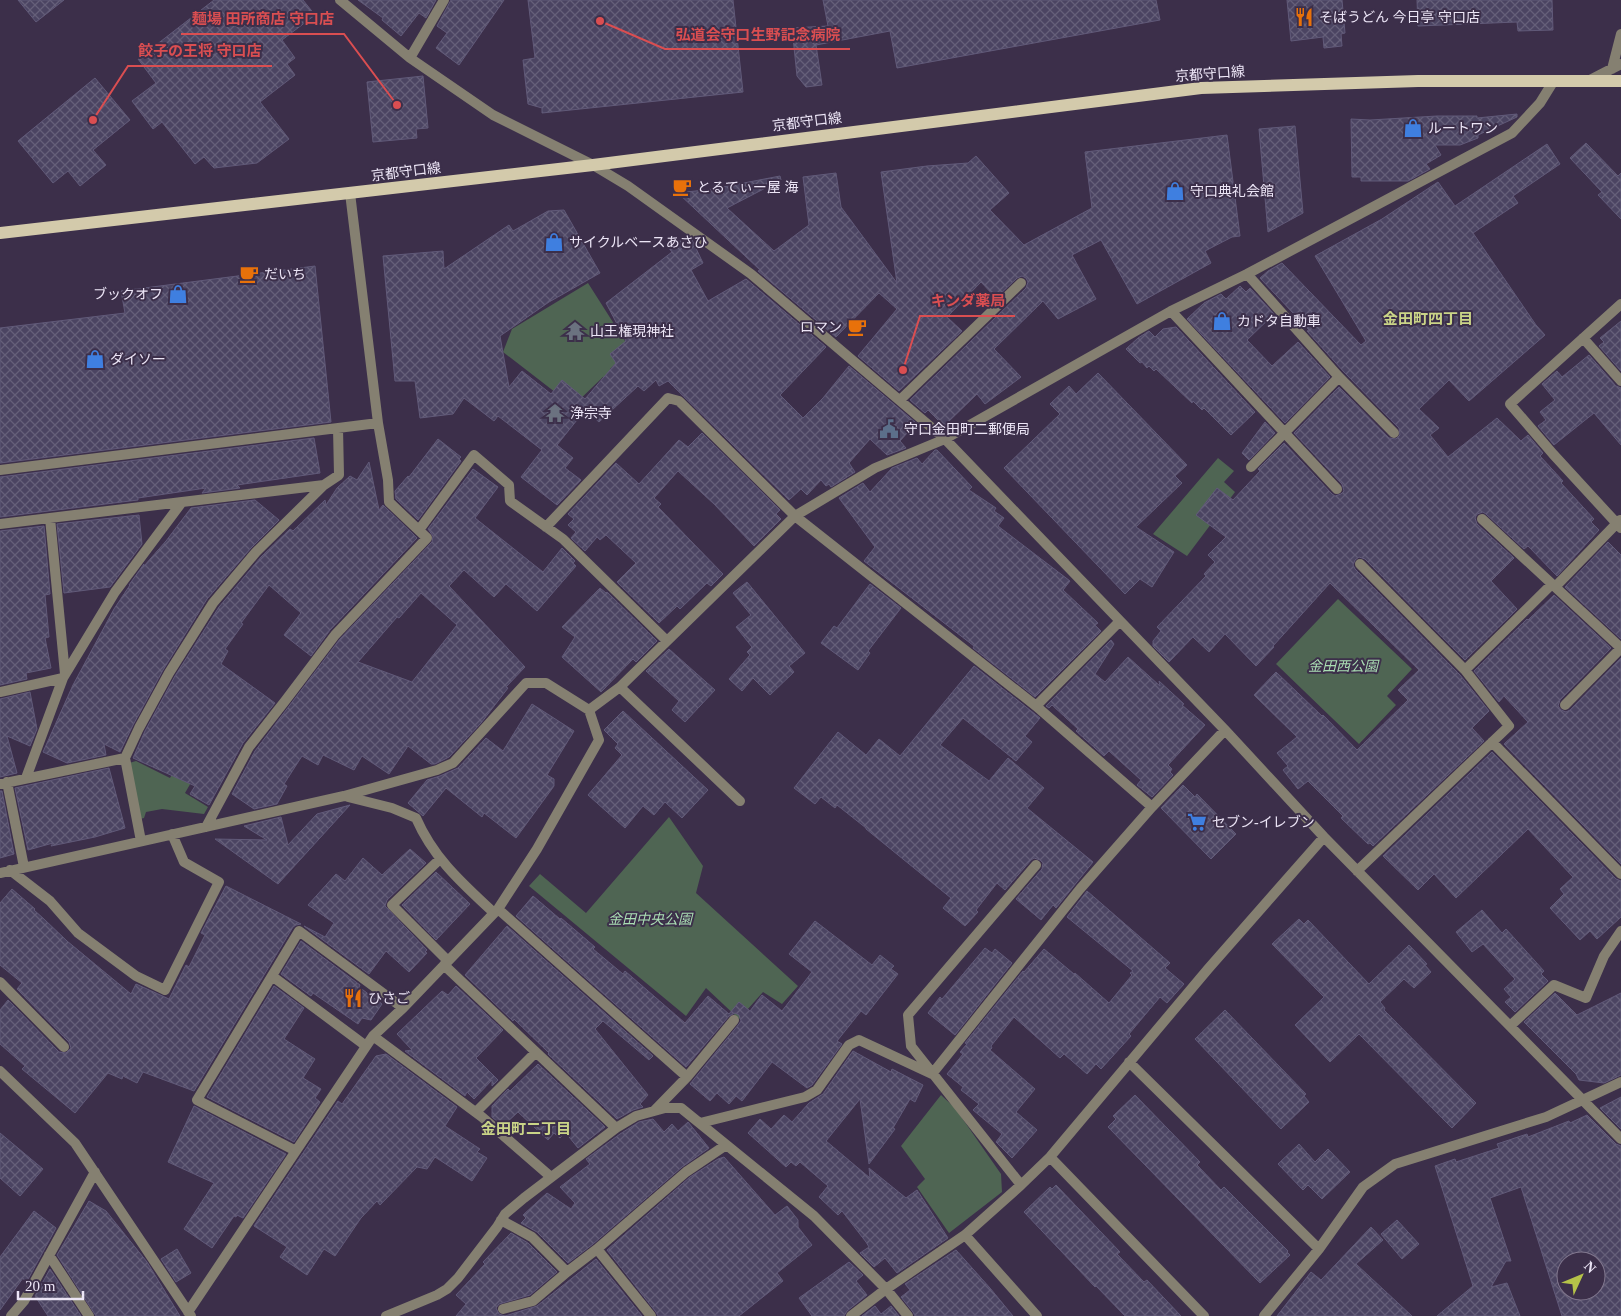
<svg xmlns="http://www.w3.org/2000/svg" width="1621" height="1316" font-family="'Times New Roman','Noto Sans JP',serif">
<defs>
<pattern id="building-cross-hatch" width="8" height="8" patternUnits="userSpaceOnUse" patternTransform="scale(1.25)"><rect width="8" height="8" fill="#4b4462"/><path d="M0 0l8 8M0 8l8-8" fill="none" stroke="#655f79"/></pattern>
</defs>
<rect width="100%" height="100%" fill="#3c2f4a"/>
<path fill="#4f6553" d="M588 283 630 349 610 369 615 377 609 382 603 377 573 406 503 352 512 329Z
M1218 458 1234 471 1224 482 1235 492 1187 556 1153 534Z
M1338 599 1412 669 1387 696 1396 705 1359 744 1276 664Z
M182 757 200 767 185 793 208 807 204 814 162 809 146 812 144 818 140 819 129 763 136 761 170 778Z
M669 817 703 866 696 893 798 986 782 1004 763 992 739 1019 706 988 686 1016 529 886 540 874 586 913Z
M941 1095 955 1108 1001 1174 1002 1192 949 1233 917 1187 925 1179 901 1146Z"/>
<path fill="url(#building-cross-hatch)" stroke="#615a79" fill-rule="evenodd" d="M18 0H64L36 22Z
M214 0H303L315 15 282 40 295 58 287 64 295 75 260 102 289 139 257 163 214 168 204 157 195 164 162 122 153 129 132 101 156 83 138 59Z
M358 0H436L426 18 419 13 401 36 382 20 383 18Z
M451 0H504L459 65 436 48 447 33 437 26Z
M528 0H733L743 92 542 113V108L528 104 523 60 535 58Z
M823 0H1156L1160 20 897 68 890 31 816 45 822 85 806 87 797 76 792 28 828 26Z
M1287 0H1342L1345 33 1341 34 1342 46 1324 48 1323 37 1291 41Z
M1417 0H1552L1553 30 1518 31 1517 22 1418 26Z
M423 76 428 128 416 129 417 138 373 142 367 82Z
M95 78 130 120 93 150 106 165 80 186 68 171 53 183 18 141Z
M1517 114V117L1478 135V138L1460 145H1435L1441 155 1426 164 1430 169 1408 181H1361V177H1352L1351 119 1370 120 1437 116H1477V118Z
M1295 126 1303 213 1268 232 1259 129Z
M1227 135 1240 236 1232 237 1205 251 1211 263 1137 304 1101 240 1072 255 1096 299 1058 319 1043 301 994 349 1021 377 985 404 977 394 944 426 928 410 925 413 910 400 1026 288 1028 282 1026 278 1022 276 1017 278 996 298 981 282 947 317 962 331 899 391 858 356 897 309 879 293 836 337 758 271 760 270 678 193 713 189 780 176 781 180 727 208 774 251 809 225 803 177 836 173 841 207 897 283 881 172 927 166 968 163 976 156 1009 193 990 210 1024 245 1092 208 1085 152Z
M1586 143 1618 176 1621 173V219L1598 195 1602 192 1570 158Z
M1547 144 1560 164 1513 196 1518 203 1473 233 1536 325 1545 335 1469 401 1449 380 1419 409 1439 428 1430 435 1448 457 1497 418 1521 441 1528 435 1543 453 1540 456 1563 481 1561 483 1594 519 1591 522 1599 530 1557 576 1528 546 1524 549 1486 514 1483 512 1477 514 1475 518 1477 524 1514 558 1491 581 1517 609 1465 660 1365 559 1359 557 1355 560 1353 565 1355 569 1460 675 1489 711 1472 728 1484 741 1373 846 1370 843 1368 844 1341 818 1343 816 1308 781 1298 789 1283 770 1288 766 1277 753 1297 737 1254 695 1276 672 1322 716 1323 715 1357 750 1408 700 1398 690 1419 670 1330 583 1273 646 1274 647 1256 666 1225 634 1209 652 1193 637 1169 662 1153 646V641L1161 631 1157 627 1206 576 1204 574 1215 562 1208 555 1226 537 1196 515 1217 488 1233 500 1260 471 1258 469 1284 443 1332 494 1335 496 1341 494 1344 491 1342 484 1294 433 1339 387 1389 438 1396 439 1400 435 1399 428 1344 372 1308 332 1307 331 1309 330 1260 278 1268 271 1282 263 1361 345 1366 341 1315 256 1382 219 1438 182 1455 206Z
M564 210 600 273 549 302 500 336 509 387 522 371 551 394 562 380 585 399 616 363 610 354 626 341 606 303 672 252 668 247 688 237 692 240 703 263 691 270 708 301 746 279 826 347 780 395 803 418 823 398 849 366 916 423 900 441 906 448 887 455 870 439 849 463 855 472 831 487 829 484 826 486 821 480 807 495 801 489 789 500 668 381 659 386 656 380 644 391 638 386 599 422 585 410 557 445 573 458 565 468 581 480 557 505 521 477 542 450 498 416 494 421 464 398 453 414 420 418 415 381H395L383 256 443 251 444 269 509 225 513 231 548 211Z
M315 266 331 422 0 463V328L125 313 121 291Z
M1240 286 1246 292 1250 288 1274 314 1247 340 1272 366 1298 342 1330 377 1285 423 1187 319 1204 303 1221 294 1226 299Z
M1621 321V371L1599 346 1604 342 1600 338Z
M1176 327 1255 412 1231 435 1204 408 1202 410 1193 401 1192 403 1156 369 1154 371 1149 366 1147 368 1142 362 1140 363 1126 349 1138 338 1149 331 1155 337 1163 329Z
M1589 355 1616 386 1621 388V445L1594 413 1554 445 1538 426 1546 420 1540 412 1555 400 1542 384 1557 371 1562 377Z
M1098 373 1187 465 1175 476 1182 483 1136 527 1174 552 1152 587 1140 579 1125 594 1004 468 1060 414 1050 404 1069 386 1076 394Z
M1265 422 1275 433 1249 460 1242 453Z
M702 433 780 510 776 514 781 519 754 546 714 504 678 471 654 498 661 504 658 507 723 574 711 586 707 583 680 609 677 606 659 623 617 582 636 563 606 535 600 540 597 537 585 551 571 538 576 532 568 525 574 519 568 514 616 463 639 484 679 440 688 447Z
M314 438 320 473 237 485 240 488 202 493 206 488 138 498V500L0 517V477Z
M438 439 461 457 459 459 461 461 418 520 396 499 395 491 408 476 409 477Z
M935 450H937L972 487 969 490 996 508 994 511 1004 518 998 526 1070 581 1063 590 1098 623 1095 625 1101 631 1035 697 973 648 974 646 864 561 875 547 839 498 863 483 870 492 892 468 917 458 922 464Z
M369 462 379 510 383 505 417 538 330 630 311 656 284 635 301 613 269 585 241 623 243 624 225 649 228 651 221 664 275 703 243 743 209 805 190 794 195 786 133 758 145 731 175 676 219 607 261 557 290 529 293 531 325 500 326 505 337 488 350 476 357 480Z
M473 469 498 487 475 518 543 572 562 548 575 561 573 563 576 566 537 611 506 584 494 597 464 570 449 586 525 667 506 687 508 688 481 723 449 757 435 764H431L408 746 389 774 362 756 354 770 323 755 318 765 302 756 284 784 287 786 277 804 254 809 232 794 255 751 340 639 432 542 433 536 428 529ZM421 593 457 625 412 682 358 662 397 617 399 618Z
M255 500 279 520 251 548 207 599 163 670 133 725 120 752 104 744 106 755 67 763 43 752 73 685 114 609 130 585H129L144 564V566L166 541 191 508Z
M139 515 142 544 110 587 64 593 57 524Z
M44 526 50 594 45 595 49 637 45 638 51 668 26 673 27 679 0 685V531Z
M1608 542 1621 555V639L1565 587Z
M747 582 805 653 789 666 794 672 770 695 753 678 742 691 729 679 750 655 747 652 752 647 736 627 751 615 733 593Z
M870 584 901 608 868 651 870 653 858 670 821 643 834 626 837 628Z
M600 588 606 593 607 592 657 641 636 662 633 659 601 692 562 657 575 637 562 627Z
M1554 595 1611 648 1560 700 1558 706 1561 710 1566 712 1570 710 1621 658V864L1504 744 1528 722 1504 696 1499 702 1474 671 1527 619 1528 620Z
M1111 640 1114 644 1095 674 1105 682 1128 657 1160 686 1159 681 1184 704 1182 705 1205 725 1168 765 1172 769 1170 772 1173 775 1152 797 1137 785 1141 780 1109 751 1104 756 1076 731 1078 729 1052 705 1049 708 1046 706Z
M669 649 715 690 685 722 672 710 679 701 646 671Z
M974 666 1040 718 1025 736 1032 742 1016 761 963 718 940 745 989 781 1008 758 1044 788 1027 808 1093 862 1056 908 1053 905 1041 920 1016 899 1042 869 1043 863 1040 860 1034 858 1031 860 1005 890 997 883 976 910 978 912 965 926 943 908 951 898 866 829V828L837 805 835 808 821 797 815 804 794 788 838 732 866 755 879 739 900 756Z
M30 692 37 729 30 746 7 736 17 773 0 777V699Z
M532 704 574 731 547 775 554 779V786L516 838 484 813 482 817 446 788 423 816 408 803 427 780 440 776 458 768 486 738 503 751Z
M623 711 708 790 682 818 665 802 654 815 643 806 625 828 588 795 622 755 615 748 618 744 604 730Z
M1492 752 1616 879 1621 881V917L1597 939 1590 931 1580 940 1550 908 1564 894 1560 889 1573 877 1528 829 1456 898 1434 874 1418 890 1383 856Z
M109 768 125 828 95 837 51 846 53 843 28 850 15 788Z
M1183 785 1195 797 1197 794 1236 834 1211 859 1161 808Z
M0 791H2L14 854 0 858Z
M350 805 278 884 215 839 267 840 244 826 281 817 288 845 317 814Z
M410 849 426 863 387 900 385 906 427 950 425 952 427 953 409 972 386 951 369 974 304 926 325 937 334 923 308 905 336 874 345 881 363 858 382 875Z
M436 872 470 904 436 940 402 905Z
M226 886 301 924 296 925 293 927 194 1091 143 1072 137 1083 123 1076 122 1079 108 1073 75 1113 22 1069 25 1066 0 1044V1010L8 1000 59 1052 66 1053 71 1048 69 1042 17 989 22 983 0 965V903L12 889 35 909 34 910 44 919 67 941 131 994 136 984 169 999 186 965 189 967 205 935 201 933Z
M1087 891 1170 963 1165 968 1184 984 1167 1003 1160 997 1129 1034 1131 1036 1101 1069 1096 1064 1087 1074 1064 1054 1060 1058 1014 1017 991 1046 992 1048 990 1050 1035 1089 1016 1112 1037 1130 1012 1158 996 1142 1002 1134 973 1110 979 1104 961 1090 963 1087 947 1074 963 1054 960 1052 967 1044 965 1043 1023 971 1024 972 1044 949 1074 974 1075 973 1109 1003 1132 975 1130 973 1133 971 1067 917Z
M533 896 560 919 561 918 595 947 593 949 623 974 625 971 685 1023 708 996 729 1014 739 1002 750 1011 762 995 782 1011 812 972 789 954 815 921 872 965 880 955 894 966 891 969 898 974 866 1015 861 1011 837 1041 842 1044 812 1085 807 1088 772 1062 742 1101 736 1096 729 1104 717 1093 710 1101 690 1084 739 1024 741 1021 739 1015 735 1013 729 1016 686 1067 516 916Z
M1482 910 1502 933 1506 929 1544 971 1541 974 1548 981 1515 1012 1505 1002 1511 997 1504 989 1515 979 1483 944 1472 952 1456 932Z
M1299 919 1304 924 1308 920 1369 984 1409 945 1427 964 1425 965 1431 972 1414 988 1404 979 1380 1002 1385 1008 1384 1010 1476 1103 1452 1128 1359 1034 1330 1062 1295 1025 1324 997 1272 944Z
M507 926 653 1056 649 1060 603 1021 595 1029 648 1095 640 1104 643 1107 633 1110 617 1119 548 1054 549 1053 514 1019 513 1021 465 975Z
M301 941 360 985 359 987 382 1004 371 1020 362 1018 358 1024 313 993 311 996 281 974Z
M985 948 992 953 995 949 1012 963 955 1035 928 1013 940 997 942 999Z
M274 986 304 1008 284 1039 315 1059 303 1078 321 1089 315 1098 320 1102 294 1142 207 1097Z
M456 986 503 1030 476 1058 498 1080 492 1086V1080L474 1099 467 1092 465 1096 405 1051 412 1050 397 1034 442 991 448 995Z
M1555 993 1577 1015 1621 993V1075L1604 1083 1579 1080 1576 1074 1524 1022Z
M1225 1010 1306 1094 1304 1096 1309 1102 1281 1129 1195 1039Z
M853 1051 891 1072 892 1069 923 1085 915 1102 910 1099 893 1128 895 1129 869 1164 860 1099 826 1141 870 1178 869 1168 906 1198 917 1190 948 1238 897 1273 885 1258 874 1267 860 1253 869 1247 866 1242 842 1211 838 1215 819 1197 828 1186 800 1162 796 1166 791 1162 786 1167 748 1133 760 1119 771 1129 784 1115 792 1122 809 1103 823 1094Z
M386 1054 457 1107 445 1126 480 1149 477 1152 487 1158 472 1181 435 1157 427 1169 417 1167 380 1205 377 1201 361 1218 335 1256 324 1249 307 1275 280 1257 287 1247 254 1226 338 1101 342 1104 376 1056Z
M538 1064 605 1127 578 1148 565 1132 560 1138 554 1133 548 1140 518 1112 503 1126 492 1117V1106L508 1089 510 1091Z
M1135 1095 1200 1162 1197 1165 1221 1190 1224 1187 1288 1251 1287 1252 1290 1255 1260 1283 1108 1127 1116 1119 1113 1116Z
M1621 1097V1129L1600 1108Z
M194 1106 286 1154 243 1218 237 1215 236 1217 234 1216 212 1248 184 1229 214 1183 168 1162Z
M1587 1115 1616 1144 1621 1146V1316H1562L1521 1187 1490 1198 1511 1261H1506L1491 1287 1507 1283 1520 1316H1437L1473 1286 1435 1166 1455 1159 1456 1162 1499 1148 1497 1144 1527 1134 1528 1137 1569 1121 1570 1123ZM1566 1261H1596V1291H1566Z
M653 1119 664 1132 672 1124 678 1131 688 1122 709 1148 682 1167 593 1244 568 1263 537 1232 521 1223 526 1218 523 1215 547 1193 571 1209 575 1203 560 1187 590 1164 586 1159 620 1134 639 1122Z
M0 1133 43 1169 20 1196 0 1178Z
M1299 1144 1315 1162 1328 1149 1350 1172 1322 1199 1308 1185 1303 1190 1278 1164Z
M724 1157 775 1215 787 1206 798 1220V1227L812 1245 777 1273 783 1281 739 1316H658L656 1312 607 1250 690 1177 718 1159Z
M1056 1185 1120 1252 1117 1254 1144 1282 1147 1280 1181 1316H1125L1096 1286 1095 1287 1024 1212 1050 1187 1052 1189Z
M89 1201 106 1211 147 1262 180 1316H96L57 1255Z
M34 1211 56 1228 26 1283 23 1278 0 1310V1257Z
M1397 1220 1419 1244 1402 1259 1381 1234Z
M1371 1227 1383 1240 1356 1264 1412 1316H1277L1311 1272 1321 1280Z
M511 1233 528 1243 557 1272 530 1295 499 1304 496 1308 499 1314 505 1316 537 1306 596 1259 642 1316H456L466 1304 456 1295 485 1264 483 1262Z
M177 1249 191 1273 176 1282 161 1259Z
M956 1250 990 1288 1013 1316H915L913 1312 901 1297 910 1290 905 1284Z
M849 1262 863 1275 856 1281 867 1295 847 1311 844 1316H812L799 1298Z
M50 1269 81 1316H48L35 1296Z
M875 1306 881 1314 891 1306 899 1316H862Z"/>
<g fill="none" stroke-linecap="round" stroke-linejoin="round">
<path stroke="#858071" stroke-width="10" d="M340 0 410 58 493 115 593 165 628 186 751 274 945 439 1225 730 1324 837 1621 1139
M410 58 444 0
M1612 69 1621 34
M1590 80 1621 64
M1247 274 1339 377 1394 433
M1621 304 1510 404 1553 454 1621 528
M1171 311 1337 489
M1583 338 1621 381
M900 400 1021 283
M1251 467 1339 377
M0 470 378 423
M182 502 324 485 339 475 338 428
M50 518 65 674
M1482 519 1621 648
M0 524 182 502 115 592 63 678 26 778
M546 527 668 398 679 401 795 516 1036 706 1152 807
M419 530 474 455 509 485 510 501 563 539 667 641
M1555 587 1620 520
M1465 670 1552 584
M620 687 740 801
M0 692 63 678
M1565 705 1621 648
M1036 706 1120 621
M1492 742 1621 874
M7 782 24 867
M0 784 125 758
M348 797 392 808 416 818C434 859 462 883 494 913
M206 827 249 747 285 701 335 635 427 538 389 502 388 480 378 423 350 193
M141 841 125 758 139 728 169 673 213 603 256 552 324 485
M440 859 392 905 448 961
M10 870 50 901 78 933 136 976 165 990 219 882 184 862 172 834
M1357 871 1509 726 1465 670 1360 564
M0 873 344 796 437 770 453 763 526 683H546L589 710 620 687 795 516 875 468 945 439 1171 311 1247 274 1512 133 1540 103 1553 82
M498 909 687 1077
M444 965 616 1128
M272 976 366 1046
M0 982 64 1047
M1510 1026 1554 985 1586 998 1604 956 1621 931
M373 1036 482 1117 551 1177
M1129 1062 1319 1249
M0 1071 75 1143 191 1316
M654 1111 687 1077 734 1020
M476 1112 536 1052
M700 1123 805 1097 817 1090 849 1045 859 1040 932 1074 1080 889 1152 807 1225 730
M296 1151 197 1100 299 931 403 1008
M1050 1157 1204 1316
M1021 1185 911 1046 908 1015 1036 865
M501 1220 532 1237 567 1272
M965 1235 1037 1316
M597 1249 651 1316
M49 1255 89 1316
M503 1309 533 1301 567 1272 597 1249 686 1172 726 1145
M188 1312 373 1036 403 1008 498 909 537 849 599 740 589 710
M11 1316 24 1301 95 1172
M386 1316 437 1295 447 1289 458 1278 497 1227 505 1214 524 1198 616 1128 636 1116 665 1108H681L814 1216 886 1289 908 1316
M851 1316 886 1289 965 1235 1021 1185 1050 1157 1208 969 1324 837
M1264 1316 1319 1249 1363 1187 1395 1164 1546 1117 1621 1082"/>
<path stroke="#d3caab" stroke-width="12" d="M0 233 593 165 1201 88 1418 81H1621"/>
</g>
<defs>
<g id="restaurant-bare" transform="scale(1.5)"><path d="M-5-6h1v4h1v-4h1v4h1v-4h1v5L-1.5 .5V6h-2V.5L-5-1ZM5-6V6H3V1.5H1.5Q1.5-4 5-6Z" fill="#e8710a" stroke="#3c2f4a" stroke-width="2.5" paint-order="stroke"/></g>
<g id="shop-bare" transform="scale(1.5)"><path d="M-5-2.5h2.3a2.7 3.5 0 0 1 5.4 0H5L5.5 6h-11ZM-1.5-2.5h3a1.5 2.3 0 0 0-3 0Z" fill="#3f7fe0" stroke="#3c2f4a" stroke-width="2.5" paint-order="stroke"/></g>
<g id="cafe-bare" transform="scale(1.5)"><path d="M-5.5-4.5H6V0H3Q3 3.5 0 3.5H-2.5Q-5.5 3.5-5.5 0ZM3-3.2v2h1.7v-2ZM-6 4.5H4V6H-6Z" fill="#e8710a" stroke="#3c2f4a" stroke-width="2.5" paint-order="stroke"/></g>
<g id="temple-bare" transform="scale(1.5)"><path d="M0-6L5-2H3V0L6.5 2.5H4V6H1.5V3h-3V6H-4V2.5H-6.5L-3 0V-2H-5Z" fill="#6b7280" stroke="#3c2f4a" stroke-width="2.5" paint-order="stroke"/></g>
<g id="civic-bare" transform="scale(1.5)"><path d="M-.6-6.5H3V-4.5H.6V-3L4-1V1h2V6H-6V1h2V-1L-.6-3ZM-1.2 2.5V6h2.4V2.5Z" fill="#5c6f8a" stroke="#3c2f4a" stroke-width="2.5" paint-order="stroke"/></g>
<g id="supermarket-bare" transform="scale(1.5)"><path d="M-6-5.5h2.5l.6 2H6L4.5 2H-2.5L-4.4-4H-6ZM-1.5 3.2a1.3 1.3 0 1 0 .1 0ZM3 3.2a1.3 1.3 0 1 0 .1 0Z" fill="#3f7fe0" stroke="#3c2f4a" stroke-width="2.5" paint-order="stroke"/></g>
</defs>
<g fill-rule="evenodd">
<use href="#restaurant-bare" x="1304" y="17"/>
<use href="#shop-bare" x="1413" y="128"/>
<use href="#cafe-bare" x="682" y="187"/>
<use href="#shop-bare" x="1175" y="191"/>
<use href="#shop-bare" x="554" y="242"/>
<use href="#cafe-bare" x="249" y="274"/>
<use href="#shop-bare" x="178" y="294"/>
<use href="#shop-bare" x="1222" y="321"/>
<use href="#cafe-bare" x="857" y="327"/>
<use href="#temple-bare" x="575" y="331"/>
<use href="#shop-bare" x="95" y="359"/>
<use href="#temple-bare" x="555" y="413"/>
<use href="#civic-bare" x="889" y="429"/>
<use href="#supermarket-bare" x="1197" y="822"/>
<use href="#restaurant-bare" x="353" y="998"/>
</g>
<g text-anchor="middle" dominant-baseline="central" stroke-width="4" stroke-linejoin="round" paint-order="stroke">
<g font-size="14" fill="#ece5f6" stroke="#3c2f4a" text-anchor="start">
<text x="1319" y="17">そばうどん 今日亭 守口店</text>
<text x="1428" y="128">ルートワン</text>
<text x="697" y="187">とるてぃー屋 海</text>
<text x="1190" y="191">守口典礼会館</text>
<text x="569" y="242">サイクルベースあさひ</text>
<text x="264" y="274">だいち</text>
<text x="163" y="294" text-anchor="end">ブックオフ</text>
<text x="1237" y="321">カドタ自動車</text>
<text x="842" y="327" text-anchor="end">ロマン</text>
<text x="590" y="331">山王権現神社</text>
<text x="110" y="359">ダイソー</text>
<text x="570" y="413">浄宗寺</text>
<text x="904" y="429">守口金田町二郵便局</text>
<text x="1212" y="822">セブン-イレブン</text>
<text x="368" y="998">ひさご</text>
</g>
<g font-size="14" fill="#ece5f6" stroke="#3c2f4a">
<text transform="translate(1210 74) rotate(-4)">京都守口線</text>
<text transform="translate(807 122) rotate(-7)">京都守口線</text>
<text transform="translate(406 172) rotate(-7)">京都守口線</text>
</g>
<g font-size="14" font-style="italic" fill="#aadeb3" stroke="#3c2f4a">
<text x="1343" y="666">金田西公園</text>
<text x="650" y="919">金田中央公園</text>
</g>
<g font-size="15" font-weight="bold" fill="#cad487" stroke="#3c2f4a">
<text x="1428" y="319">金田町四丁目</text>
<text x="526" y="1129">金田町二丁目</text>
</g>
</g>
<path fill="none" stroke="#da4e51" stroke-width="2" d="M397 105L344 34H181M600 21L665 49H850M93 120L128 66H272M903 370L920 316H1015"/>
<g fill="#da4e51" stroke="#3c2f4a" stroke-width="2">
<circle cx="397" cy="105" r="5"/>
<circle cx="600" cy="21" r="5"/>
<circle cx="93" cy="120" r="5"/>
<circle cx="903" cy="370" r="5"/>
</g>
<g font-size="15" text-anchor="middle" font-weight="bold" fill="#da4e51" stroke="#3c2f4a" stroke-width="4" stroke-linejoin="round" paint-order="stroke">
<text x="263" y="24">麺場 田所商店 守口店</text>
<text x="758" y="40">弘道会守口生野記念病院</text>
<text x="200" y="56">餃子の王将 守口店</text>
<text x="968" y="306">キンダ薬局</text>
</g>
<g transform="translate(1581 1276) rotate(46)"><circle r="24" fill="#3c2f4a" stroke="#82788f"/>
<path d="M0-4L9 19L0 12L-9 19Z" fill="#b5c249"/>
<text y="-8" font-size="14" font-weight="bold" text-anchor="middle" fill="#ece5f6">N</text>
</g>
<path d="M18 1291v8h65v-8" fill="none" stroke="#ece5f6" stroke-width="2.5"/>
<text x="25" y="1291" font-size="15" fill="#ece5f6" stroke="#3c2f4a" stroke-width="4" paint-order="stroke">20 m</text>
</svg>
